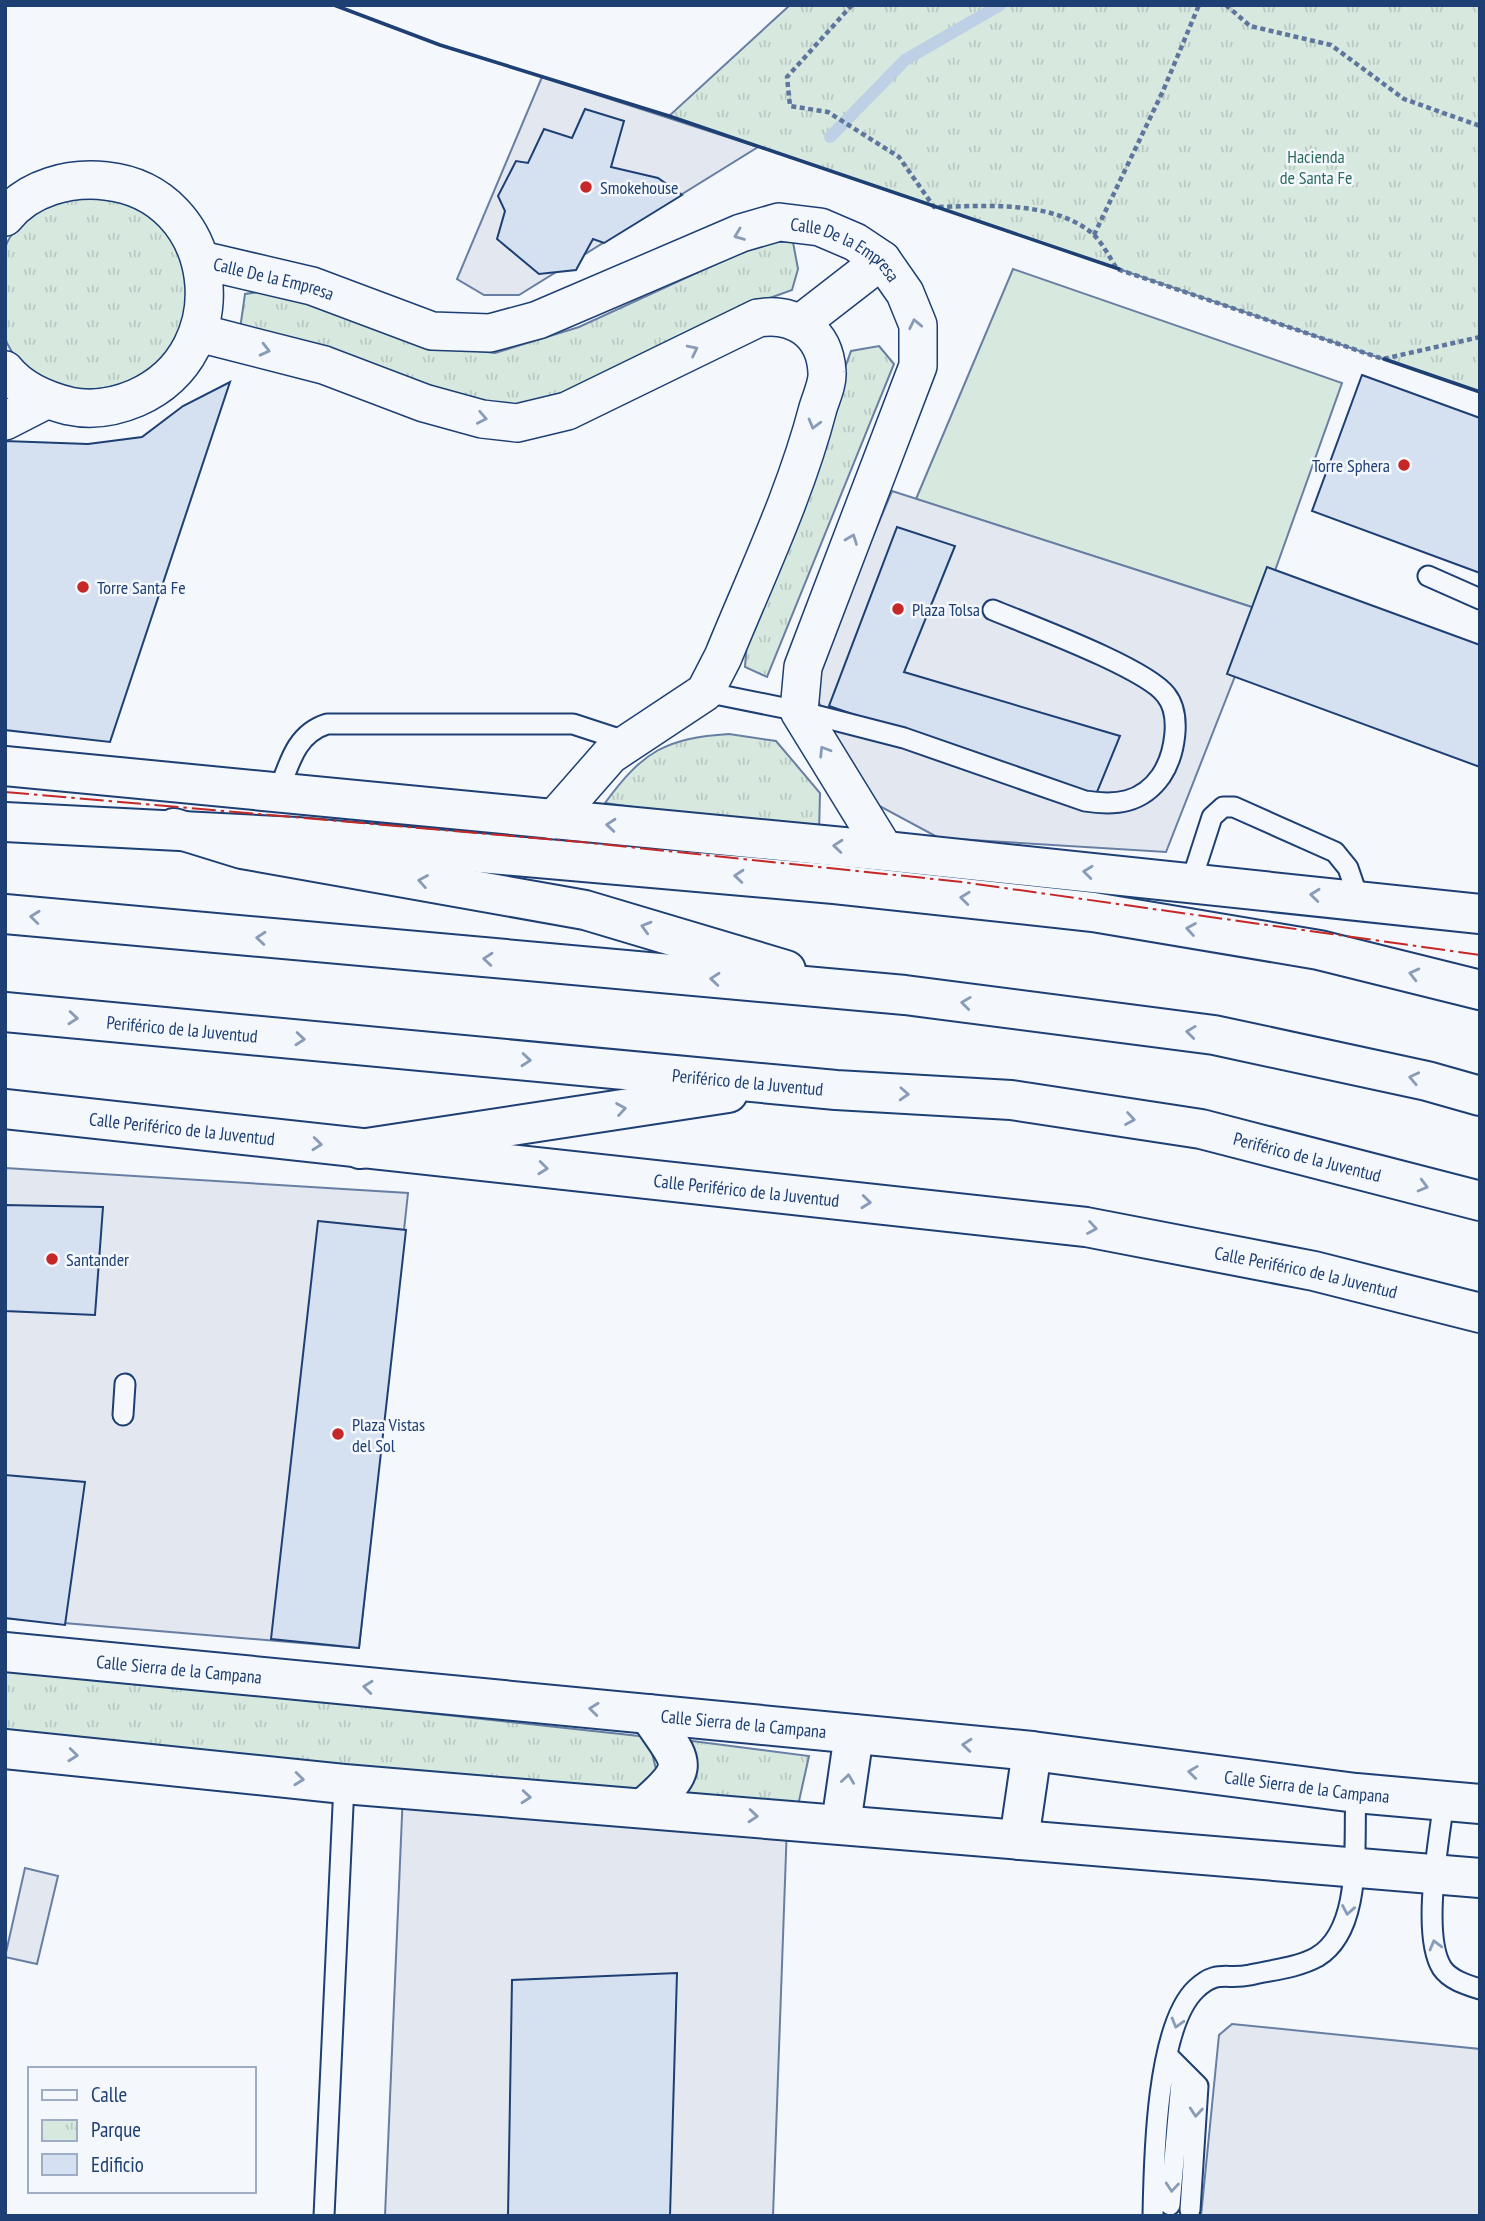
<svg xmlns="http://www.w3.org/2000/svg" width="1485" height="2221" font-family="'PT Sans Narrow',sans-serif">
<defs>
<pattern id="park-tufts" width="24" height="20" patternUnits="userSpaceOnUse" patternTransform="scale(1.75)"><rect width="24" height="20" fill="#d7e8df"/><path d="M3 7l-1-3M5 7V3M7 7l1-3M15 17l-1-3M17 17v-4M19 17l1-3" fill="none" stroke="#b8c8c3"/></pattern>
</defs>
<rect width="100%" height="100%" fill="#f4f7fb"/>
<path fill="#d7e8df" stroke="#687fa3" stroke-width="2" d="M1013 269 1342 383 1261 610 916 499Z"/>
<path fill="url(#park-tufts)" stroke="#687fa3" stroke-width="2" d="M790 5H1480V392L669 116Z
M76 197C86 197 98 195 108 197 164 206 193 260 185 311 174 397 43 419 7 343 0 328 5 297 5 280 5 270 3 257 5 248 15 218 50 205 76 197Z
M764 242H793L798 269 792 290 759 302 562 398 491 412 240 329 245 294 272 290 443 347 495 353 579 327Z
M879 346 894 364 767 677 745 667 747 642 851 351Z
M729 734 776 741 820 793 819 834 605 803C643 751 666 738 729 734Z
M5 1667 648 1737 656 1769 649 1791 5 1737Z
M692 1741 809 1756 797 1810 685 1793Z"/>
<path fill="#e3e8f0" stroke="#687fa3" stroke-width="2" d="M542 77 758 147 519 295H484L457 279Z
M892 491 1261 610 1166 852 939 838 872 802 831 737 812 682Z
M5 1168 408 1193 359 1648 5 1618Z
M403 1792 787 1825 773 2216H385Z
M25 1868 58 1876 37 1964 5 1957Z
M1232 2024 1480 2049V2216H1201L1219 2035Z"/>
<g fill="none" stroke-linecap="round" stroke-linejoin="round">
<path stroke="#bed0e5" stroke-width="12" d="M830 137 905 60 1000 5"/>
</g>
<path fill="#d5e0f0" stroke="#1d3f73" stroke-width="2" d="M585 109 624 121 611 167 658 178 682 195 604 243 593 239 576 270 539 274 497 239 505 211 498 196 516 161 528 163 544 129 572 138Z
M1362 375 1480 418V573L1312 511Z
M230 382 110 742 5 730V441L88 444 142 437 183 406Z
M897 527 955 546 904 672 1120 736 1095 797 829 706Z
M1267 567 1480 645V767L1227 674Z
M5 1205 103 1207 95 1315 5 1311Z
M318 1221 406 1230 359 1648 271 1639Z
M5 1475 85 1482 65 1625 5 1618Z
M677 1973 670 2216H508L512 1980Z"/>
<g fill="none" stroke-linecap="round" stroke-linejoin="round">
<g stroke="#1d3f73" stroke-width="23">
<path id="lane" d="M1428 576 1480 599
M705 692 799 711 904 738 1085 801C1116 806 1142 803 1161 776 1175 755 1182 715 1166 695 1146 668 1029 625 993 610
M278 793C289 765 295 734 327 724H573L628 742
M1191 882 1212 817 1223 807H1234L1335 852 1348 868 1359 900
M123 1415 125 1384
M1444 1801C1439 1840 1421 1935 1442 1968 1450 1980 1467 1985 1480 1989
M1168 2056 1198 2086 1190 2210
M1170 2205 1182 2071
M324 2216 344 1784
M1153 2216C1154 2161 1156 2027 1196 1989 1217 1969 1226 1980 1250 1975 1271 1970 1297 1968 1317 1957 1364 1929 1353 1842 1356 1793"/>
</g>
<g stroke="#1d3f73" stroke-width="40">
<g id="street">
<path d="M5 217C29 187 70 177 106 181 220 193 241 352 136 398 115 407 92 411 69 406 45 400 21 390 5 370"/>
<path id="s1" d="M201 260 312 286 432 331 490 333 538 320 741 233 779 222 820 227 855 242 882 260 905 293 918 325V366L803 667 799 711 885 851"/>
<path d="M802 322 882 260"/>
<path d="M199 333 324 365 424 403 482 419 517 423 567 411 758 318C794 312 825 332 827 372 828 383 821 398 818 408 796 493 756 576 723 657L705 692 610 755 553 820"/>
<path d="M5 421 46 400"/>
</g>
</g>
<g stroke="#1d3f73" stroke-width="42">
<g id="secondary">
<path d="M5 766 885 851 1480 914"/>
<path d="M5 822 297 837 834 884 1093 912 1319 950 1480 990"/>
<path id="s2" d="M5 1109 1086 1227 1314 1271 1480 1313"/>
<path id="s3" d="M5 1652 1032 1751 1356 1793 1480 1804"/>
<path d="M5 1749 344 1784 1480 1878"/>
<path d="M645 1807C694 1764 682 1764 649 1714"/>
<path d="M841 1824 854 1734"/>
<path d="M1019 1840 1032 1751"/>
</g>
</g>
<g stroke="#1d3f73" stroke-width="42">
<g id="highway">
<path d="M174 828 242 849 585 910 786 970"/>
<path d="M5 914 905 995 1214 1035 1427 1081 1480 1096"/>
<path id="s4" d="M5 1012 836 1090 1011 1100 1201 1129 1480 1201"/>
<path d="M360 1149 728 1093"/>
</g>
</g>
<path stroke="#5e769c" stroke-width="4.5" stroke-dasharray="5 3.5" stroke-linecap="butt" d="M852 5 787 77 790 106 828 112 899 157 934 207C985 206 1051 200 1092 233 1102 242 1110 258 1117 269L1383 359 1480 337
M1226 5 1250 26 1331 45 1404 99 1480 126
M1094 235 1163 91 1199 5"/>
<use href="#lane" stroke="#f4f7fb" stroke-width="19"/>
<use href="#street" stroke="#f4f7fb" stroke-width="37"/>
<use href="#secondary" stroke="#f4f7fb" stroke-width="38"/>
<use href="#highway" stroke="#f4f7fb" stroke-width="38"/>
<path stroke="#1d3f73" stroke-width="3.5" d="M334 5 440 45 669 116 1119 269
M1384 359 1480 392"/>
<path stroke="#c62828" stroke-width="2" stroke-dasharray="24 5 3.5 5" stroke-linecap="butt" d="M5 792 581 842 962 882 1480 955"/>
</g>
<defs><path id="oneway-chevron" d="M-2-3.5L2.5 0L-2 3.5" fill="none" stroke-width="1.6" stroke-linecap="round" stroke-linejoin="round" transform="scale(1.75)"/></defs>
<g stroke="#889bb7">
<use href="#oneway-chevron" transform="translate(739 235) rotate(159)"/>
<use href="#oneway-chevron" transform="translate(915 324) rotate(-102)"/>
<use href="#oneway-chevron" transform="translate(265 350) rotate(14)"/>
<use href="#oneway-chevron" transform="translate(693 350) rotate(-26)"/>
<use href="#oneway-chevron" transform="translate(482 418) rotate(11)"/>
<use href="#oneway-chevron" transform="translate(814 424) rotate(105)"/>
<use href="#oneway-chevron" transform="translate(852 539) rotate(-69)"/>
<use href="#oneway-chevron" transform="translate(824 751) rotate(-122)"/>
<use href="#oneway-chevron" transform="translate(611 825) rotate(-175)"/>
<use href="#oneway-chevron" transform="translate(838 846) rotate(-175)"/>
<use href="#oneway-chevron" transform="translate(1088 872) rotate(-174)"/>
<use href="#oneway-chevron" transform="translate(739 876) rotate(-175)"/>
<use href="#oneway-chevron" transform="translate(423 881) rotate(-170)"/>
<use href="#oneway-chevron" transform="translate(1315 895) rotate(-174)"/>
<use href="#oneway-chevron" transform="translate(965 898) rotate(-174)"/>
<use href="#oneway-chevron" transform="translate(35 917) rotate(-174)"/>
<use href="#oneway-chevron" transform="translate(646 927) rotate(-164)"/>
<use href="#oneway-chevron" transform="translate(1191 929) rotate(-171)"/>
<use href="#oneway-chevron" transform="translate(261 938) rotate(-175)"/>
<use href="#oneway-chevron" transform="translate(488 959) rotate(-175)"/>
<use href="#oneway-chevron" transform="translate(1414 974) rotate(-166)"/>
<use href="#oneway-chevron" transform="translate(715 979) rotate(-175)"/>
<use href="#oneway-chevron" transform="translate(966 1003) rotate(-173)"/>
<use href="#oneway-chevron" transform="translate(73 1018) rotate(5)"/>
<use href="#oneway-chevron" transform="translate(1191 1032) rotate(-173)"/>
<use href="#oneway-chevron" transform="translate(300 1039) rotate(5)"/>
<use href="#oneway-chevron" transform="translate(526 1060) rotate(5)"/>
<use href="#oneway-chevron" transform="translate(1414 1078) rotate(-168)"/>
<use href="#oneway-chevron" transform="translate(904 1094) rotate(3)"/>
<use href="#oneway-chevron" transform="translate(621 1109) rotate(-9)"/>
<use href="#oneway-chevron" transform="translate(1130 1119) rotate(9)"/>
<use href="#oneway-chevron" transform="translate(317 1144) rotate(6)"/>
<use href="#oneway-chevron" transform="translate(543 1168) rotate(6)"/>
<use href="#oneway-chevron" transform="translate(1423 1186) rotate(15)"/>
<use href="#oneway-chevron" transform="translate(866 1202) rotate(6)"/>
<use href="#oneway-chevron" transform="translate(1092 1228) rotate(10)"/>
<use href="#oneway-chevron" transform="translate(368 1687) rotate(-174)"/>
<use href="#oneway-chevron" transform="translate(594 1709) rotate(-174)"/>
<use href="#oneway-chevron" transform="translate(967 1745) rotate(-175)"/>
<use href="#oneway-chevron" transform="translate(73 1755) rotate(6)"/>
<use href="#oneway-chevron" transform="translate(1193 1772) rotate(-173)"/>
<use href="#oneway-chevron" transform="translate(299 1779) rotate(6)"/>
<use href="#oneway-chevron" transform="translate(848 1779) rotate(-82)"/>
<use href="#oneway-chevron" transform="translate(526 1797) rotate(5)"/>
<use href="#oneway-chevron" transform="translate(753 1816) rotate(5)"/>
<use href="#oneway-chevron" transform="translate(1348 1910) rotate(100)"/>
<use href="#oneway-chevron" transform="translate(1435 1945) rotate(-105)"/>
<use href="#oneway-chevron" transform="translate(1177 2023) rotate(106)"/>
<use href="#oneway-chevron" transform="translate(1196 2112) rotate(95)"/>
<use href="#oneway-chevron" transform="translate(1172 2187) rotate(95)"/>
</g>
<g fill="#c62828" stroke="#f4f7fb" stroke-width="2.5">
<circle cx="586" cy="187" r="7"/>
<circle cx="1404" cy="465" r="7"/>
<circle cx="83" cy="587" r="7"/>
<circle cx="898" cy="609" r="7"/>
<circle cx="52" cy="1259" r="7"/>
<circle cx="338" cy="1434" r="7"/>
</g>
<g text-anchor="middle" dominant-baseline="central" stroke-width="5" stroke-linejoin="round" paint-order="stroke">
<g font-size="18" fill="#2c6c60" stroke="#f4f7fb">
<text x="1316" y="156">Hacienda<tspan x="1316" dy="21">de Santa Fe</tspan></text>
</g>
<g font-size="18" fill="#1d3f73" stroke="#f4f7fb" text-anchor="start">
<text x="600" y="187">Smokehouse</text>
<text x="1390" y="465" text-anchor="end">Torre Sphera</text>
<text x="97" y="587">Torre Santa Fe</text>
<text x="912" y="609">Plaza Tolsa</text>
<text x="66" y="1259">Santander</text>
<text x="352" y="1424">Plaza Vistas<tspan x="352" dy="21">del Sol</tspan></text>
</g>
<g font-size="18" fill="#1d3f73" stroke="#f4f7fb">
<text stroke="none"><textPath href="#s1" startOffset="684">Calle De la Empresa</textPath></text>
<text stroke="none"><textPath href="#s1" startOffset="75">Calle De la Empresa</textPath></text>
<text stroke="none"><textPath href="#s4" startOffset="178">Periférico de la Juventud</textPath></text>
<text stroke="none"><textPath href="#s4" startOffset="746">Periférico de la Juventud</textPath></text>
<text stroke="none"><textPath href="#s2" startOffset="178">Calle Periférico de la Juventud</textPath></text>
<text stroke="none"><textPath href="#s4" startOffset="1312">Periférico de la Juventud</textPath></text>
<text stroke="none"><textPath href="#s2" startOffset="746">Calle Periférico de la Juventud</textPath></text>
<text stroke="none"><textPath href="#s2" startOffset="1312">Calle Periférico de la Juventud</textPath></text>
<text stroke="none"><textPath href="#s3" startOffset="175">Calle Sierra de la Campana</textPath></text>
<text stroke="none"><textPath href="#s3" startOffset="742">Calle Sierra de la Campana</textPath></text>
<text stroke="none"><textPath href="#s3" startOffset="1309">Calle Sierra de la Campana</textPath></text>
</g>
</g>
<rect width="1485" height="2221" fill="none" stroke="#1d3f73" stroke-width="14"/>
<rect x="28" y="2067" width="228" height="126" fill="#f4f7fb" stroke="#9eadc5" stroke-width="2"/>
<rect x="42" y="2090" width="35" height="10" fill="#f4f7fb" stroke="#9eadc5" stroke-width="2"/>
<text x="91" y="2102" font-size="21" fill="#1d3f73">Calle</text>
<rect x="42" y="2120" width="35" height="21" fill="url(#park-tufts)" stroke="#9eadc5" stroke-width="2"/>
<text x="91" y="2137" font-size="21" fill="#1d3f73">Parque</text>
<rect x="42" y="2154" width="35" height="21" fill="#d5e0f0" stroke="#9eadc5" stroke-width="2"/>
<text x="91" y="2172" font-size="21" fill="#1d3f73">Edificio</text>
</svg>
